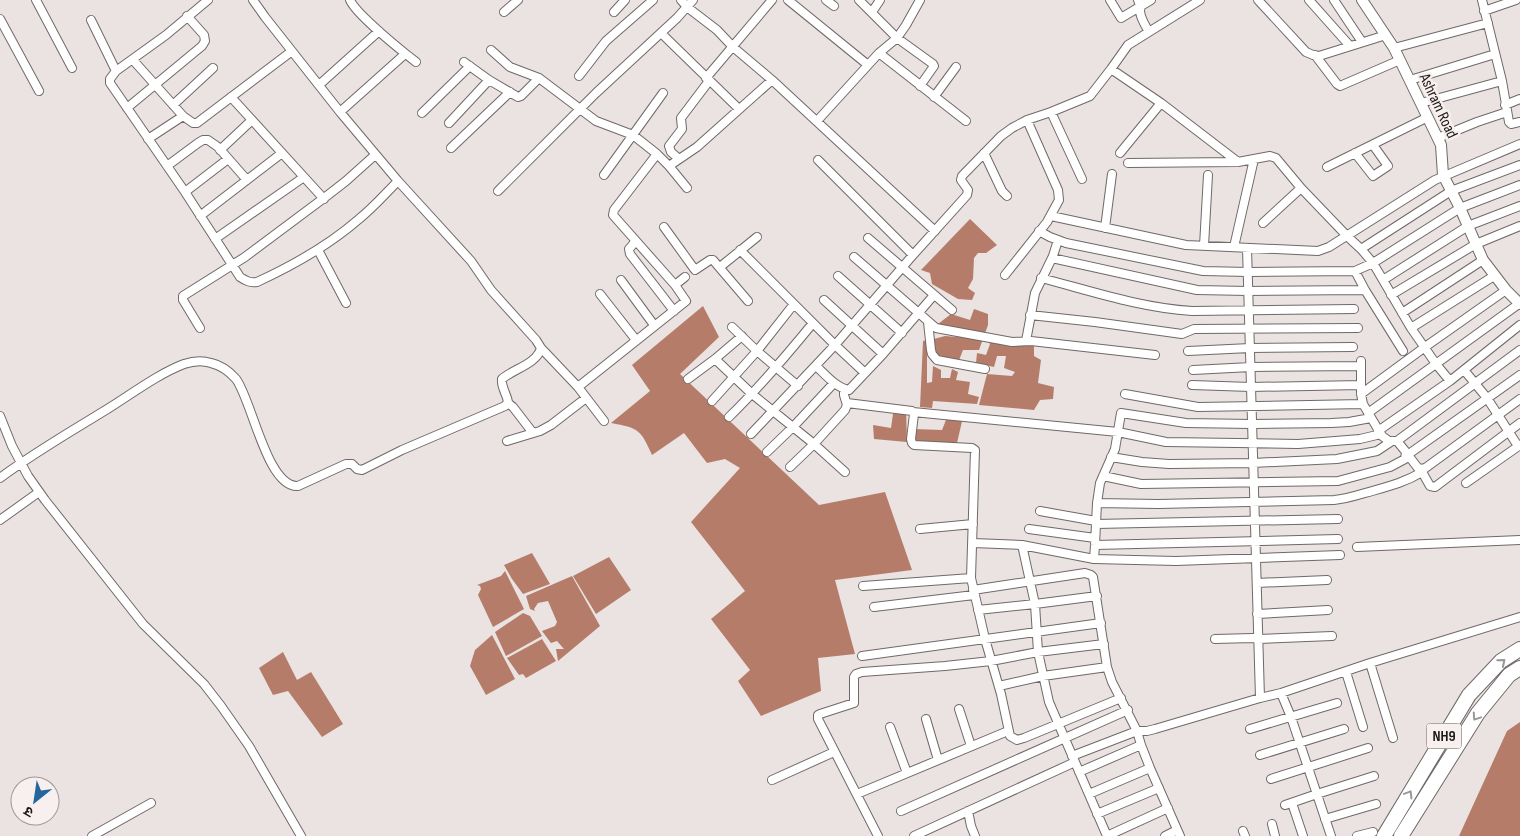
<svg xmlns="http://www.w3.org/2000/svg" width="1520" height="836" font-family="'Sofia Sans Condensed','Noto Sans Devanagari',sans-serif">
<rect width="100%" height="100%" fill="#eae3e1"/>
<path fill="#b67c6a" d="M970 219 997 245 986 253H978L974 258 973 279 968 288 975 293 972 300 958 299 932 284 930 273 921 270Z
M703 306 719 337 680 374 819 505 885 492 912 570 835 580 855 654 818 658 821 691 761 716 738 681 750 670 711 619 745 591 691 522 740 468 725 459 707 463 684 433 652 455C641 430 639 428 611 423L650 391 632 365Z
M974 309 988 314V325L979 350H963L958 363 936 357 934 339 945 336 970 338 972 333 938 324 951 314 970 320Z
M986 336 1034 345V356L1041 360 1038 383 1054 387 1053 399 1040 400 1034 410 979 405 987 374 1012 376 1015 372 1004 368 1006 356H997L994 367 976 363 977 353 986 355 990 344Z
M927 340V383L932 382 933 366 941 370V378H950L952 369 958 372 956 380 970 382 968 394 979 397 977 404 933 401 932 408 920 407 923 341Z
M906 409 907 442 874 439 873 425 891 428 893 414Z
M948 415 963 417 957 443 914 446V429L942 430Z
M532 553 550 584 523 594 512 579 504 565Z
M609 557 631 590 596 614 573 576Z
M505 571 524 609 493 627 478 595 481 589 480 586 477 585 501 576Z
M572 576 600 626 558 661 556 649H564L557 641 551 643 542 631 555 626 557 622 548 601 538 603 534 609 535 611 530 609 526 596Z
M523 613 530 616 542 636 506 656 495 632Z
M492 635 515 679 486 695 470 666 475 650Z
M542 639 556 661 526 678 523 674 519 675 507 658Z
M283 652 297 680 311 672 343 724 322 737 288 691 273 695 259 668Z
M1520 722V836H1459L1507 731Z"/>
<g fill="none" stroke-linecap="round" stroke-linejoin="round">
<g stroke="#6f6967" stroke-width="10">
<path id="street" d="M36 0 72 68
M208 0 166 35 116 71 110 79V83L185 192 240 277C246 281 250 283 257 282 294 265 328 246 359 219 373 208 385 194 398 181
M350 0C356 14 402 51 416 62
M681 0 687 7 717 30 733 47 772 80 935 231
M788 0 868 65
M826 0 834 6
M859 0 897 38 933 64 934 66 920 86
M1110 0 1121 18 1151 0
M1138 0C1141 6 1139 10 1141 16 1143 22 1146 27 1149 32
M1258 0 1306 52 1313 55 1319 56 1386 35
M1309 0 1350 46
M1334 0 1362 42
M1482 0 1502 81 1509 122 1511 124 1520 122
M1484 11 1516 0
M504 12 518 0
M614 12 625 0
M872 12 880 0
M0 19 39 91
M91 20 116 71
M661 33 739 109
M1394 48 1488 23
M491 50 510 67 539 78 596 121 633 135 657 154 614 210 613 215 675 285 686 301 578 387
M879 53 966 121
M1315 55 1337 84 1340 86 1400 60
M133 60 183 116 193 123H197L292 51
M464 62 489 80 518 97 521 96 539 78
M1111 69 1161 103 1238 162
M579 76 606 41 653 0
M706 78 772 0
M1410 80 1495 54
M319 85 379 31
M231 97 324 199
M934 97 956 67
M1421 103 1502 81
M173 105 213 68
M1505 105 1520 99
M127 108 202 46 205 41 204 35 187 16
M340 112 405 54
M1051 112 1082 179
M422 113 470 66
M817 121 879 53 897 38 906 25 920 0
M449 123 489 80
M1438 138 1477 122 1507 112
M148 139 183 116
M451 148 510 92
M220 150 252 120
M984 153 1002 191 1007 196
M1120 153 1161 103
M1355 153 1373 176 1388 166 1373 145
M657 154 669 166 687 188
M679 159 671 152 669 146 682 129 681 118 709 81
M818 160 913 255
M1128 163 1238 162 1270 156 1276 158 1301 188 1347 236 1361 249 1373 263 1411 328 1436 364 1450 381
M167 166 198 143 203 140H208L218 147 247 180
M669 166 697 147 772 80
M1327 167 1428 117
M604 175 663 93
M498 191 596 93 677 18 693 0
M185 192 228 159
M200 216 282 153
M1051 216 1186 245 1318 251 1329 247 1435 180 1520 144
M1263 223 1301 188
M664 227 695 270 710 260H713L748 301
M1105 228 1112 174
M1039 231 1050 237 1066 243 1203 271 1248 272 1355 271 1373 263 1460 208 1520 185
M868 238 952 310
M215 239 304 177
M636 241 629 249 630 254 674 311
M1204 246 1208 175
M1234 247 1254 159
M1247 248 1260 698
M1361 249 1451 191 1520 165
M318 250 346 303
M740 250 835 345 865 373
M854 257 936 328 1012 342 1031 341 1155 355
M1052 258 1197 290 1248 291 1365 290
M720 267 757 237
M1355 271 1365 290 1403 351
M1005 275 1047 222 1059 200 1058 190 1027 120
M838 276 902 333
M1041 278C1091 291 1141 308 1192 311L1354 309
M621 280 654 325
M1383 280 1468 226 1520 206
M675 285 685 277
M600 294 636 340
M1391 295 1476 244 1520 226
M824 300 883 354
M1402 313 1483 260
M1030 315 1095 322 1182 334 1194 329 1358 328
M928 322 931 350 932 354 937 360 985 369
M732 327 757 351 798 386
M200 328 183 300V296L245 257 328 195 346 181 375 155
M1411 328 1494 276
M1026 341 1035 293 1053 256 1058 240
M541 348 578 387 604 421
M1188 351 1250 348 1353 347
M715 359 752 394 814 444 845 472
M816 366C825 374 836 388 849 390L883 354 934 295
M1193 370 1251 367 1361 366
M1464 370 1487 398 1518 446
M688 379 715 359 742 336
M1192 385 1251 387 1361 385
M1125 394 1198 407 1363 404
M1361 394 1425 347 1506 290
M712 401 757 351 794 304
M508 403 513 407 533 433
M847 403 912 411 914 414 911 439 912 443 914 445 972 448 975 450 971 578 985 639 1001 694 1010 736 1017 740 1024 738 1121 698
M913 412 1118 432 1166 442 1298 444 1360 439 1381 434
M1368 413 1520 303
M0 416 12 446 28 476 45 500 143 624 204 684 221 706 249 746 301 836
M729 417C759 388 786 356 813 323
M1378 431 1450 381 1520 325
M751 434 835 345 913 255 967 195 968 190 961 180 962 176 1001 136 1012 128 1027 120 1051 112 1090 96 1111 69 1128 45 1200 0
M507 441 540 431 551 425 586 398
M1397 441 1520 350
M767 452 793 427 834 383
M1408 455 1418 468 1424 469 1520 399
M1406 456 1520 375
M1111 457 1142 462 1169 464 1253 463 1337 459 1377 451 1392 441
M790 467 814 444 845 410 847 405 844 395V390
M1421 470 1430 486 1435 487 1520 423
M1103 476 1141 484 1338 481 1390 467 1405 459 1406 452 1397 441H1389L1382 436 1363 404 1361 394V361
M0 478C35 452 72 431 109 408 133 393 158 374 184 364 193 361 202 360 211 363 220 365 229 371 236 379 252 400 267 488 298 486L346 464H352L357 469 362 470 402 450 505 406 508 402C507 394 501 388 502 379 513 369 537 364 541 348L536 340 491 290 471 261 398 181 340 112 265 17 253 0
M1466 483 1520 445
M1097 503 1158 504 1334 500C1345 499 1355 496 1365 493 1386 487 1404 483 1422 472
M1040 511 1096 521
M0 520 39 492
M1096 524 1338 519
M920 529 973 524
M1029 529 1095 538
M973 543 1022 545 1094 559 1176 561 1340 555
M1022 545 1035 604 1038 652 1049 702 1107 836
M1095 545 1338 539
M1357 547 1520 540
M1094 559 1095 545 1097 503 1100 483 1115 449 1121 413 1186 423 1252 424 1331 423 1349 422 1371 418
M1257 583 1327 580
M863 586 971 578
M973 590 1085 573 1091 575 1093 577 1107 667 1112 682 1137 731 1141 745 1150 768 1180 836
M874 607 974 595
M978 610 1035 604 1097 596
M1257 614 1328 610
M1215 639 1253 638 1258 639 1332 636
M862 656 1101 623
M1370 663 1393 738
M1346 672 1363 727
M999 686 1043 676 1107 667
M1281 693 1291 717 1331 836
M959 709 971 746
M926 719 938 760
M890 727 907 773
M1250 729 1337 703
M1260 755 1344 729
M1072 756 1137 731H1147L1155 729 1260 698 1281 693 1370 663 1520 617
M1079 772 1141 745
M1271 779 1368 748
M772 780 834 752
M857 794 1008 731
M1089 794 1150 768
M1292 803 1303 836
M1285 805 1317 794 1374 776
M901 811 1128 710
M968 811 971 826 975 836
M1097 814 1159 788
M1325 819 1376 804
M1272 824 1275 836
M1243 831 1245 836
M92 836 151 803
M878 836 818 719V715L820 714 854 703V677L856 674 862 672 945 666 991 661 1038 652 1104 644
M914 836 1075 762
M1107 836 1168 808
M1165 836 1177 830
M1357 836 1373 832"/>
</g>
<g stroke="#6f6967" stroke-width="12">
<path id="secondary" d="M1362 0 1394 48 1441 145 1443 175 1460 208 1483 260 1506 290 1520 304"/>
</g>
<g stroke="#6f6967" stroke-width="16">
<path id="highway" d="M1384 836 1469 695 1501 661 1520 649
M1401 836 1478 713 1509 675 1520 668"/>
</g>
<use href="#street" stroke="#fff" stroke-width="8"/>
<use href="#secondary" stroke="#fff" stroke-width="10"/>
<use href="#highway" stroke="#fff" stroke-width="14"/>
</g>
<defs><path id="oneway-chevron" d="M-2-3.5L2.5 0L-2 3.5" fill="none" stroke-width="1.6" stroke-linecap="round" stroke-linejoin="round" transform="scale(1.25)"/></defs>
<g stroke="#999898">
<use href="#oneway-chevron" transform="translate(1502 662) rotate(-40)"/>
<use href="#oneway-chevron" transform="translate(1476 717) rotate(124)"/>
<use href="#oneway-chevron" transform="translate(1409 794) rotate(-59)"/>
</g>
<g text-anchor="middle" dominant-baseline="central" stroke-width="5" stroke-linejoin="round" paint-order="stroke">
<rect fill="#f7f0ee" stroke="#5e5a59" stroke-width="1" x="1426.5" y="723.5" width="35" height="25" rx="4"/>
<g font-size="15" font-weight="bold" fill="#1c1919">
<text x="1444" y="736">NH9</text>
</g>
<g font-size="16" fill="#1c1919" stroke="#f7f0ee">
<text transform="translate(1438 106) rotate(65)">Ashram Road</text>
</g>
</g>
<g transform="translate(35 801) rotate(210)"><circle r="24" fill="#f7f0ee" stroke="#9f9a99"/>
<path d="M0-4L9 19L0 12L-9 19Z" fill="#25669c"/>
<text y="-8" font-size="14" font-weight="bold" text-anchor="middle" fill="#1c1919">उ</text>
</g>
</svg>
